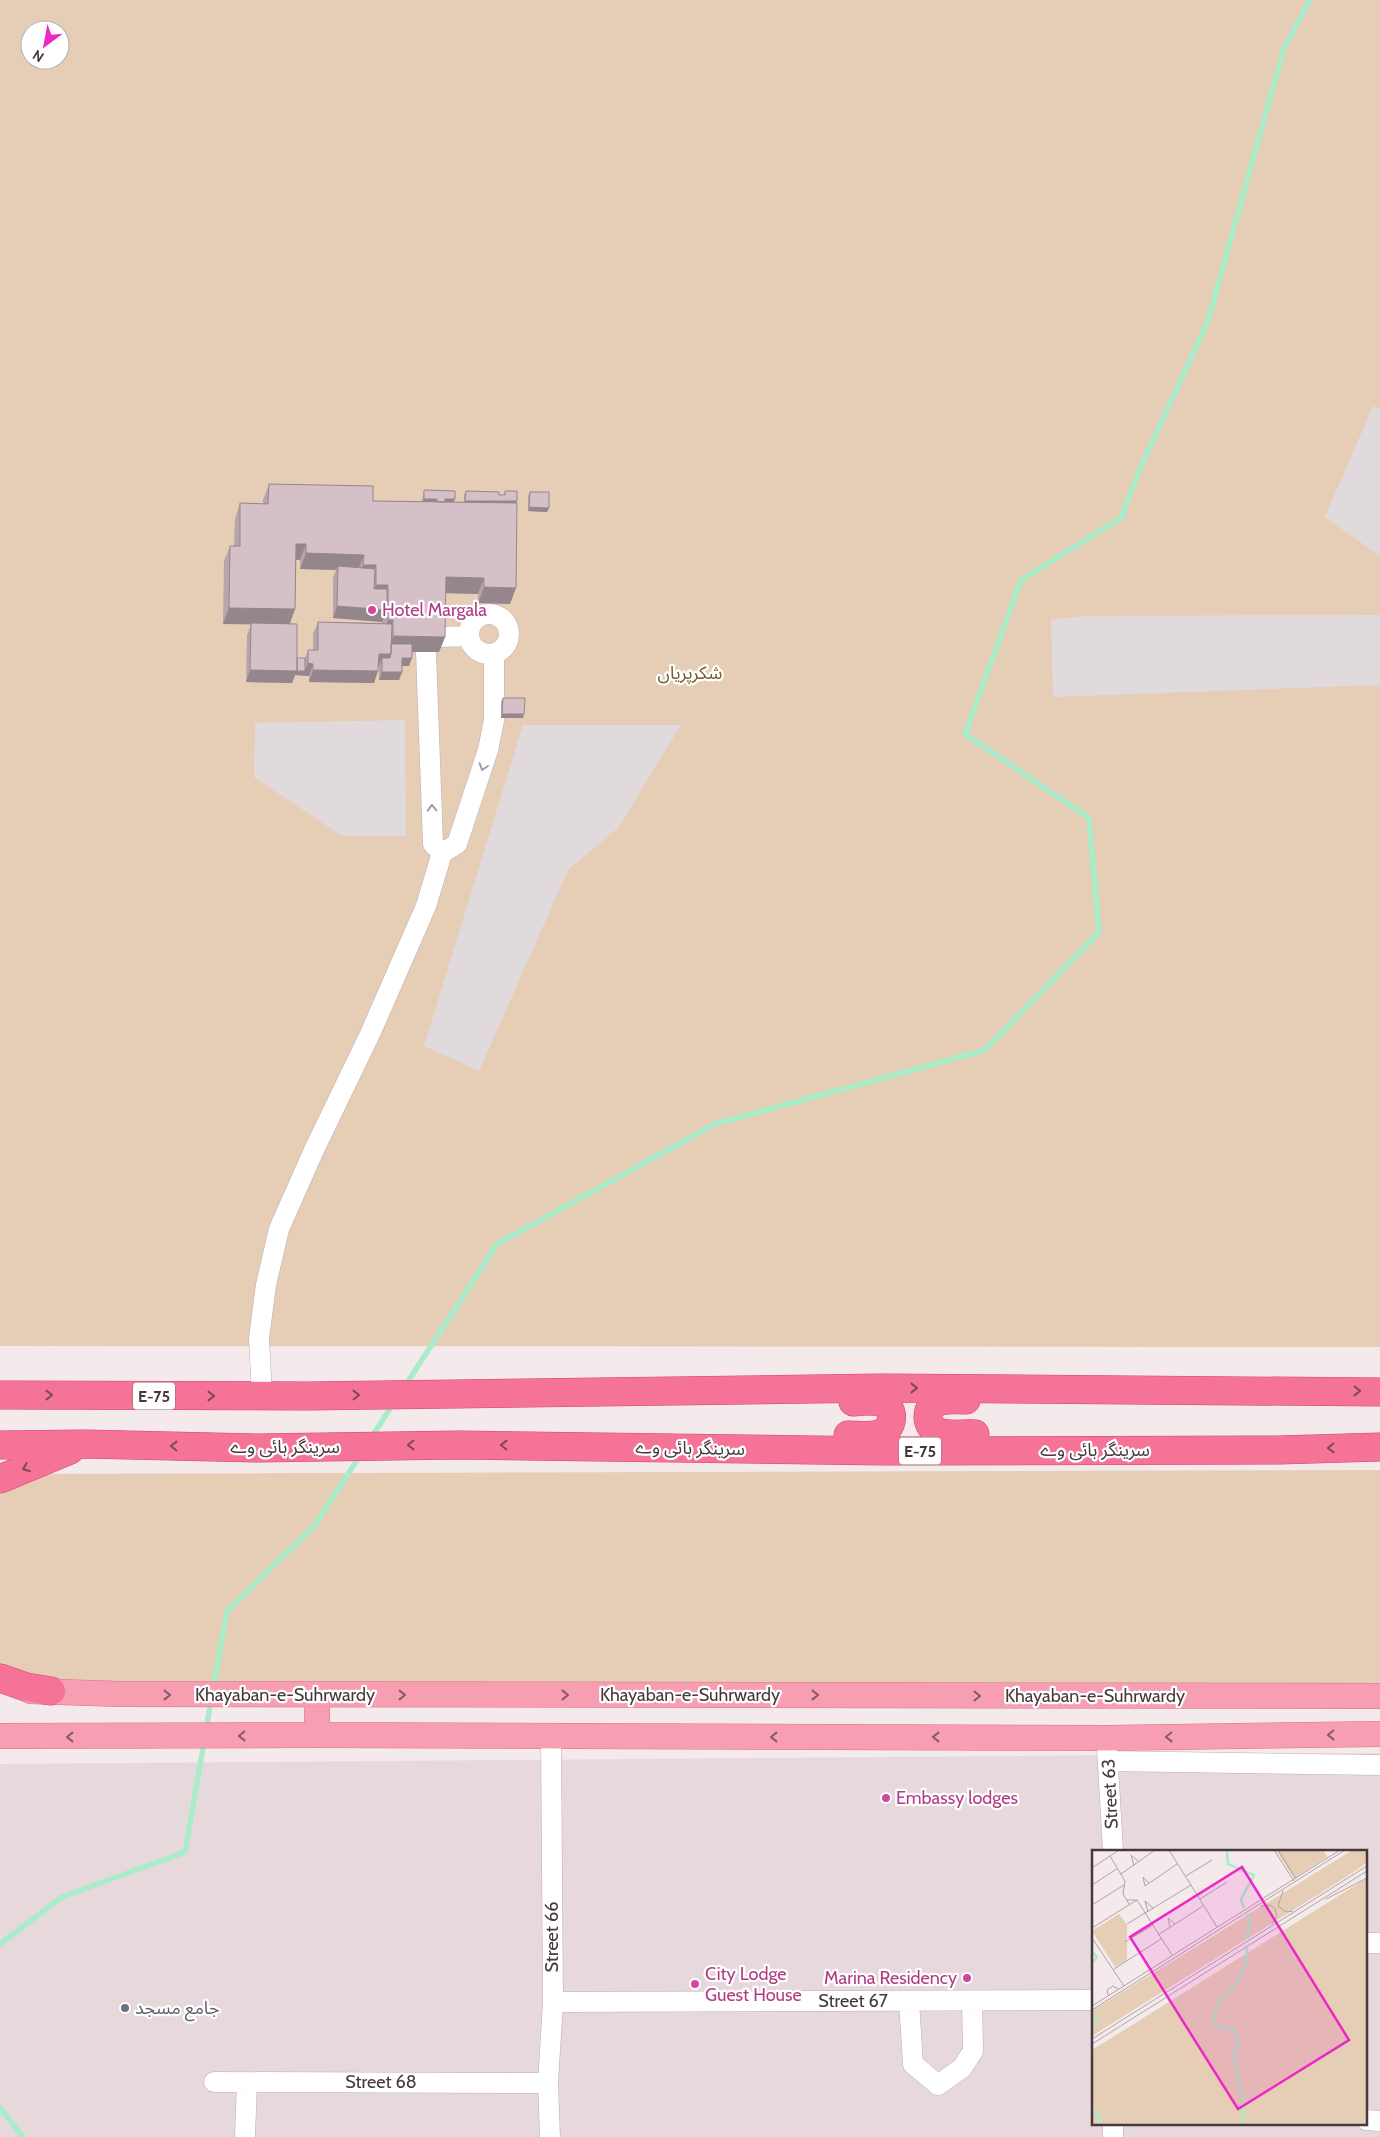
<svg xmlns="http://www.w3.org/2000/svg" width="1380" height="2137" font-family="Cabin,'Noto Sans Arabic',sans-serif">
<rect width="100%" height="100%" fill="#f4eaec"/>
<path fill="#e7d8dc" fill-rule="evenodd" d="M1380 1753V2137H0V1764ZM1094 1851H1366V2123H1094Z"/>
<path fill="#e5ceb5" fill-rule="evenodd" d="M0 0H1380V1347L0 1346ZM30 30H60V60H30Z
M1380 1470V1687L0 1683V1474Z"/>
<path fill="#e0dadc" d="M1373 406 1380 409V556L1325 517Z
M1380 615V685L1053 697 1051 620 1084 616Z
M405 720 406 836H342L254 777 255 723Z
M523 725H681L618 828 568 870 479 1071 424 1046Z"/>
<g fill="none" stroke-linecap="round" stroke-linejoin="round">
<path stroke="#aaecc9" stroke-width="5.5" d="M405 1386 497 1244 715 1124 985 1050 1099 932 1089 818 965 734 1021 580 1121 518 1142 464 1208 321 1284 48 1310 0
M371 1438 393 1404
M213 1689 227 1611 315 1525 361 1454
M206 1730 211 1700
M0 1944 62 1897 185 1852 204 1742
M0 2108 23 2137"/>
<g stroke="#bfadb2" stroke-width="21">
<path id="minor" d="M469 634a20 20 0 1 1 40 0a20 20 0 1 1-40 0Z
M439 637 469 636
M426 652 433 844 442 853
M262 1396 259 1338 266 1285 279 1229 314 1150 370 1034 426 906 442 853 457 844 488 750 494 720V654
M1107 1748 1113 1851
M1108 1761 1380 1765
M1366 1943H1380
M909 2001 913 2064 938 2085 962 2068 973 2051 972 2001
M553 2002 1094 2000
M214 2082 548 2083
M1366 2120 1380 2121
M1113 2123V2137
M245 2137 247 2082
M550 2137 548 2083 553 2002 551 1737"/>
</g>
<g stroke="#dd6f89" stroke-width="26">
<path id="major" d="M30 1691 118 1694 1380 1696
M317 1735V1695
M0 1736 317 1735 1107 1738 1380 1734"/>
</g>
<g stroke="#d44370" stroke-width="29">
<path id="highway" d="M0 1395 307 1396 882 1388 1380 1392
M966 1400C953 1400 928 1396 928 1417 928 1422 931 1428 935 1430 945 1437 964 1433 975 1434
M848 1435C857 1435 869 1437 879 1434 894 1430 897 1407 880 1402 872 1400 862 1401 853 1402
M0 1445 85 1444 258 1448 459 1445 884 1451 1279 1450 1380 1447
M0 1479 70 1450
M0 1678 26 1687 51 1691"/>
</g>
<use href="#minor" stroke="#fff" stroke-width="20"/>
<use href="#major" stroke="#f89eb3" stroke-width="25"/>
<use href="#highway" stroke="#f57397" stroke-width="28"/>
</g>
<path fill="#b7a5ab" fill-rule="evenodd" d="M269 484 373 501H422L423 495 424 490 455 499 454 502H464V495L466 491 504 495 505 491 516 503 510 604 478 603V594L445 593V637L439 652H412L409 666H402V672L399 680H379V666H378L374 683 309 682V676L295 675 292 683 246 682 247 635 251 624H223L224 561 230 546H234L235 519 240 503 263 504V500ZM296 560H300V569L336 570 333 578V618L382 622V623L318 622 313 634V650H308L305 658H297L290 624 295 609Z
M530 492 547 512 528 511V496Z
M503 698 523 718H501V702Z"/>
<path fill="#95868b" d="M424 499H437L436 503H422Z
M445 499H455L453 503H443Z
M465 501H517L515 506 464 505Z
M529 507 549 508 547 512 528 511Z
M296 544H306L300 560H290Z
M306 553 364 555 358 570 338 566 336 570 300 569Z
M363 565H376L370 581H358Z
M446 577 484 578 478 594 440 593Z
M376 585H388L383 601H370Z
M484 587 516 588 510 604 478 603Z
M337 606 387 610 382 622 333 618Z
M229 608 295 609 289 625 223 624Z
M388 620H393L387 636H382Z
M393 636 445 637 439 652H390V644Z
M379 654H391L387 666 382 658 379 666H374Z
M402 658H412L409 666H399Z
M308 663 313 664 309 676 295 675 292 683 246 682 250 670 305 671Z
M313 670 378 671 374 683 309 682Z
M382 672H402L399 680H379Z
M502 714H524L523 718H501Z"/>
<path fill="#d5c0c7" stroke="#95868b" d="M269 484 373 486V501L517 503 516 588 484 587V578L446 577 445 637 393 636V620H388V585H376V565H363L364 555 306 553V544H296L295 609 229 608 230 546H240V503L268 504Z
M424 490 455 491V499H445V502H437V499H424Z
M466 491 499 492V495H505V491H517V501H465Z
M530 492H549V508L529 507Z
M338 566 375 569 374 589H387V610L337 606Z
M318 622 392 624 391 654H379L378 671 313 670V664L308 663V650H318Z
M251 623 297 624V671L250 670Z
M391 644H412V658H402V672H382V658H390L391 654Z
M297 658H305V671H297Z
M503 698H525L524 714H502Z"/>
<defs><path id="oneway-chevron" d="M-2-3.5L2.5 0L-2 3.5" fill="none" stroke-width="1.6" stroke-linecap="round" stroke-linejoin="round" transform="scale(1.25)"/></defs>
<g stroke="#a39c9e">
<use href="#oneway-chevron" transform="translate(483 767) rotate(108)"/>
<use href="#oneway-chevron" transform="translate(432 808) rotate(-92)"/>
</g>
<g stroke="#7b4a58">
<use href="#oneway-chevron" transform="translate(914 1388)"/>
<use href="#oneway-chevron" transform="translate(1357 1391) rotate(1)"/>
<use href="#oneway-chevron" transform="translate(49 1395)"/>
<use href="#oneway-chevron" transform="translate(356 1395) rotate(-1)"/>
<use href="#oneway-chevron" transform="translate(211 1396)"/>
<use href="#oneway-chevron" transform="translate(411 1445) rotate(179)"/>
<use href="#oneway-chevron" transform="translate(504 1445) rotate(-179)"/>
<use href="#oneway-chevron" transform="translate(174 1446) rotate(-179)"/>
<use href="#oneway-chevron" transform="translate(1331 1448) rotate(178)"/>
<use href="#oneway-chevron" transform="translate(26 1468) rotate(158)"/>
</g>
<g stroke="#855c66">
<use href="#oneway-chevron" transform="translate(167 1695)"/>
<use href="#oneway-chevron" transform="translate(402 1695)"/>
<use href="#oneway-chevron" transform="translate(565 1695)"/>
<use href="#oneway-chevron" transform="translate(815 1695)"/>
<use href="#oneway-chevron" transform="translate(977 1696)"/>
<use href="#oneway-chevron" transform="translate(1331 1735) rotate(179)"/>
<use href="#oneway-chevron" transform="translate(242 1736) rotate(179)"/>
<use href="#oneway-chevron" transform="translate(70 1737) rotate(-180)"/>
<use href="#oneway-chevron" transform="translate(774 1737) rotate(-180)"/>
<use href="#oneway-chevron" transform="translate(936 1737) rotate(-180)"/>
<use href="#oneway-chevron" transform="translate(1169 1737) rotate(179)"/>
</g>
<g fill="#d1479c" stroke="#fff" stroke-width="2">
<circle cx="372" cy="610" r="5"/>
<circle cx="886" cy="1798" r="5"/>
<circle cx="967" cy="1978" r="5"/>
<circle cx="695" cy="1984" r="5"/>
</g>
<circle fill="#6b7280" stroke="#fff" stroke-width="2" cx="125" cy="2008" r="5"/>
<g text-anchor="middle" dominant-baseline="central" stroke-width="4.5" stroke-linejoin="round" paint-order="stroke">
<g fill="#fff" stroke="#7e7477" stroke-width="1">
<rect x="133" y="1382.5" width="42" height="27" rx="4"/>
<rect x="899" y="1437.5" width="42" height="27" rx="4"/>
</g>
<g font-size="16" font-weight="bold" fill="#47383d">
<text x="154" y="1396">E-75</text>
<text x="920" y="1451">E-75</text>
</g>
<g font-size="18" fill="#b23c85" stroke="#fff" text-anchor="start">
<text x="382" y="610">Hotel Margala</text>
<text x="896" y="1798">Embassy lodges</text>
<text x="705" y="1974">City Lodge<tspan x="705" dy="21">Guest House</tspan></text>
<text x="957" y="1978" text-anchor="end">Marina Residency</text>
</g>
<g font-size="18" fill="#765f2e" stroke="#fff">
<text x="690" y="673">شکرپریاں</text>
</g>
<g font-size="18" fill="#47383d" stroke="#fff">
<text x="285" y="1447">سرینگر ہائی وے</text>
<text transform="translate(690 1448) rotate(1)">سرینگر ہائی وے</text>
<text x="1095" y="1450">سرینگر ہائی وے</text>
<text x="285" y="1695">Khayaban-e-Suhrwardy</text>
<text x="690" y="1695">Khayaban-e-Suhrwardy</text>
<text x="1095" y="1696">Khayaban-e-Suhrwardy</text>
<text transform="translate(1110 1794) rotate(-93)">Street 63</text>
<text transform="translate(552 1937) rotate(-90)">Street 66</text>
<text x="853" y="2001">Street 67</text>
<text x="381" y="2082">Street 68</text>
</g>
<g font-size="18" fill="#5b616d" stroke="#fff" text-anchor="start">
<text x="135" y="2008">جامع مسجد</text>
</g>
</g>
<g transform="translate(1092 1850)">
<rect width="275" height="275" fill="#f4eaec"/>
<path d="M188 0H231L235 7 202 28 185 2ZM275 0V12L262 22 0 186V161L259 1ZM275 28V275H0V200ZM27 64 35 75V110L23 117 0 81Z" fill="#e5ceb5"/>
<path fill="none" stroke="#aaecc9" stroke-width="2.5" d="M135 0 136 14 162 25 149 49 152 58M155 89 158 71 155 64M0 101 5 107 0 113M0 177 6 170 4 164M0 259 9 268 6 275M151 275V250L141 204 146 194 142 179 128 178 122 170 125 154 143 135 154 114 155 98"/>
<path fill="none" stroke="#afa3a6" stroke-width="1" d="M77 0 125 77M182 0 202 31M186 0 204 29M18 6 33 31 31 44 37 54M42 16 39 5 47 12M0 18 27 0M29 24 63 0M94 26 120 10M57 33 51 27 53 36 85 14M0 35 26 18M191 41 186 56 194 62 201 61M108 49 135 32M234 49 275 28M35 50H45L80 105M0 55 32 35M168 56 178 55 183 59 185 66 180 74M56 62 53 51 61 58M35 74 99 35M78 77 76 68 83 74M0 78 45 50M66 85 111 56M0 88 32 136M33 92 61 75M22 119 69 89M16 145 15 140 21 136 26 139M0 156 248 0M0 160 253 0M0 189 275 16M0 194 275 21"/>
<path fill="#ed27c4" fill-opacity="0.15" stroke="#ed27c4" stroke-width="2.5" d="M150 17 257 190 146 259 38 87Z"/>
<rect width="275" height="275" fill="none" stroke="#47383d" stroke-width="2.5"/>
</g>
<g transform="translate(45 45) rotate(212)"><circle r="24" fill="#ffffff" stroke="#b5afb1"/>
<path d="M0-4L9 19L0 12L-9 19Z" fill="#ed27c4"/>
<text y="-8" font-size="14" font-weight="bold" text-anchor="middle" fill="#47383d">N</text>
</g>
</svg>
